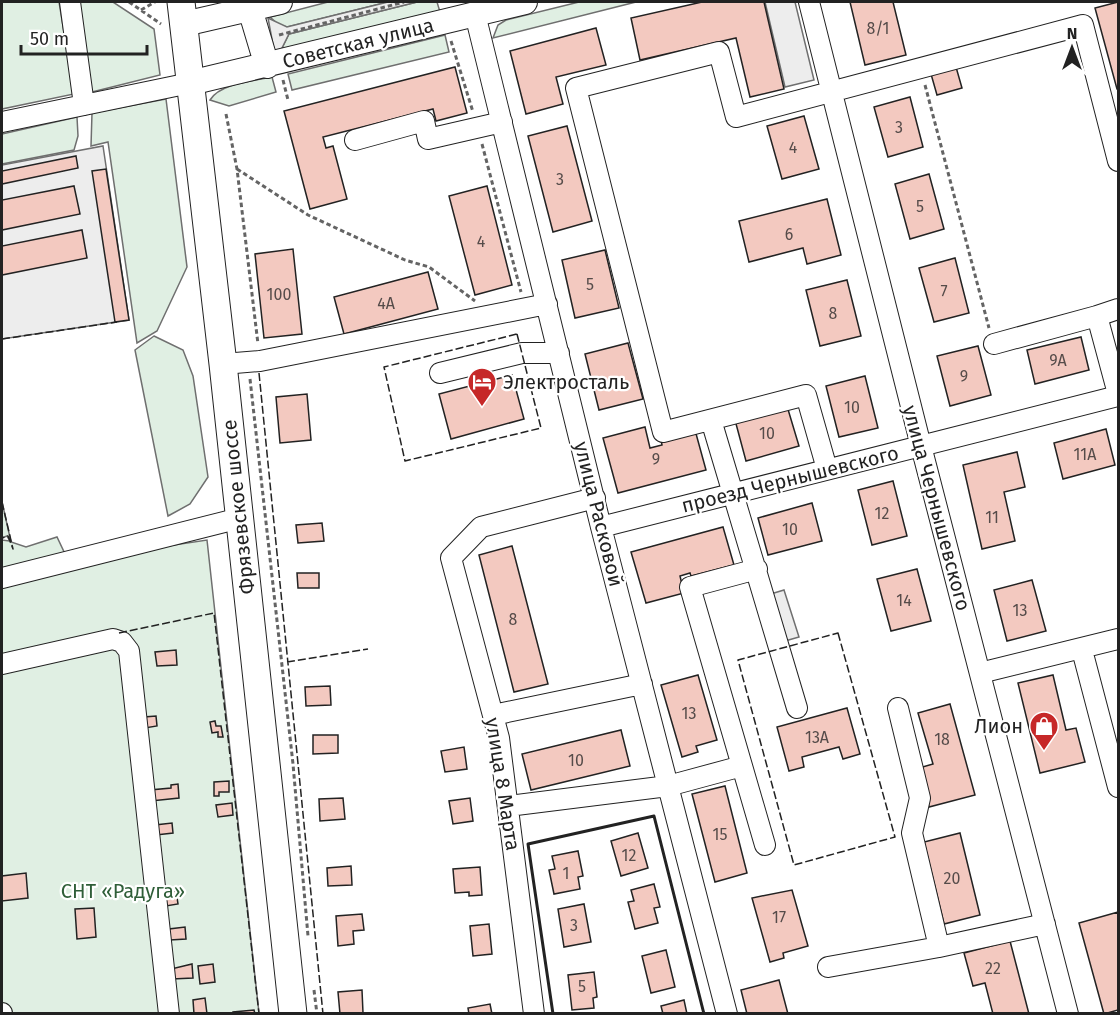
<svg xmlns="http://www.w3.org/2000/svg" width="1120" height="1015" font-family="'Fira Sans',sans-serif">
<rect width="100%" height="100%" fill="#fff"/>
<path fill="#e0efe3" stroke="#6f6f6f" stroke-width="1.5" d="M2 2H59L74 94 2 109Z
M76 2H113L154 29 160 75 88 93Z
M328 2H388L287 27 279 25 270 17Z
M417 2H437L440 12 280 52 289 34Z
M579 2H636L493 38 498 25 506 20Z
M445 35 449 52 292 90 288 74Z
M272 77 276 92 229 106 210 100C220 83 254 81 272 77Z
M166 99 187 267 157 331 137 343 108 142 91 146 92 113Z
M77 117 78 136 74 150 2 164V134Z
M154 336 183 350 193 376 208 477 190 504 168 516 135 350Z
M2 502 11 542 26 547 57 537 66 556 2 572V540L10 541 7 536 2 538Z
M207 540 259 1013 2 1014V587L134 551Z"/>
<path fill="#ededed" stroke="#6f6f6f" stroke-width="1.5" d="M388 2H417L289 34 280 52 274 50 268 18 287 27Z
M765 2H795L814 80 785 87Z
M103 146 129 320 2 339V165Z
M784 590 799 637 778 643 764 596Z"/>
<path fill="#f3c9c0" stroke="#222" stroke-width="1.5" d="M702 2H764L784 89 750 97 736 38 640 60 631 18Z
M850 2H893L906 55 865 65Z
M1118 2V89H1117L1095 8Z
M596 28 606 65 556 77 563 104 526 114 510 51Z
M455 67 467 113 436 121 433 109 323 137 326 148 333 146 347 199 310 209 284 111Z
M956 67 962 88 937 95 931 74Z
M910 97 923 147 888 157 874 107Z
M804 116 819 169 782 179 767 126Z
M567 126 592 221 553 232 528 136Z
M76 156 78 168 2 184V171Z
M106 169 129 320 115 322 92 171Z
M929 174 944 229 910 239 895 184Z
M74 186 80 214 2 230V200Z
M487 186 512 285 475 295 449 196Z
M827 199 841 255 807 264 803 248 749 262 739 221Z
M82 230 87 258 2 275V246Z
M293 249 302 334 264 338 255 254Z
M605 250 619 308 575 318 562 260Z
M955 258 969 313 934 322 919 268Z
M428 272 438 309 344 334 334 297Z
M847 280 861 336 820 346 806 290Z
M1081 337 1089 370 1035 384 1027 350Z
M628 343 643 399 599 410 585 354Z
M978 346 991 395 950 406 937 356Z
M512 375 524 419 451 439 439 394Z
M865 376 878 428 839 437 826 386Z
M307 394 311 440 280 443 276 397Z
M787 406 799 446 746 461 735 420Z
M645 427 650 448 662 445 661 440 695 430 706 470 618 493 603 438Z
M1106 429 1115 465 1063 479 1054 443Z
M1017 452 1025 487 1004 492 1015 541 982 549 963 465Z
M893 481 907 536 872 545 858 490Z
M812 503 822 541 768 555 758 518Z
M322 523 324 541 298 543 296 525Z
M723 527 734 565 691 576 690 573 680 576 684 593 646 603 631 552Z
M512 546 548 684 514 692 479 555Z
M917 569 931 621 891 631 877 579Z
M297 573H319V588H298Z
M1032 580 1046 631 1007 641 994 590Z
M176 650 177 665 157 666 155 652Z
M698 675 717 740 696 746 698 752 682 757 661 685Z
M1053 675 1066 730 1076 728 1085 762 1040 773 1018 683Z
M330 686 331 705 306 706 305 687Z
M950 704 975 795 929 807 919 768 933 764 918 713Z
M847 708 860 754 843 759 839 747 802 757 804 767 789 771 777 727Z
M156 716 157 726 145 728 144 717Z
M215 721 216 726H221L223 737H218V732L212 733 210 722Z
M621 730 630 766 531 790 522 754Z
M313 735H338V753L313 754Z
M464 747 467 769 445 772 441 751Z
M229 781V792H219V796H214V782Z
M178 784 179 798 151 801 150 790 171 788V785Z
M725 786 747 873 715 882 692 794Z
M343 798 345 819 320 821 319 799Z
M470 798 473 821 453 824 449 801Z
M232 803 233 815 218 817 216 805Z
M172 823 173 833 156 835 155 825Z
M638 833 648 868 621 876 611 841Z
M960 833 980 915 944 924 924 842Z
M578 851 583 876 578 877 580 889 554 894 549 870 555 869 552 856Z
M351 866 352 885 328 886 327 868Z
M480 867 482 895 469 896V892L455 893 453 869Z
M26 873 28 898 2 901V876Z
M654 884 660 907 654 908 658 923 635 929 628 902 634 901 631 890Z
M792 890 808 946 783 953 784 958 770 962 752 898Z
M176 891 178 904 166 906 164 893Z
M584 904 591 942 564 947 558 909Z
M94 908 96 937 77 939 75 909Z
M1118 912V1010L1104 1014 1079 923Z
M362 914 364 930 353 931 354 944 338 946 336 916Z
M489 924 492 954 473 956 470 926Z
M185 927 186 939 170 940 169 929Z
M1010 941 1029 1014H993L985 983 973 986 964 953Z
M666 950 675 987 651 993 642 956Z
M192 964 193 978 172 979 171 969Z
M213 964 215 982 200 984 198 966Z
M594 972 597 997 593 998 594 1008 572 1010 568 975Z
M779 980 788 1014H747L741 990Z
M362 990 363 1013 340 1014 338 992Z
M205 998 207 1014H194L193 1000Z
M684 1000 687 1014H663L661 1006Z
M490 1004 492 1014H469L468 1008Z
M254 1010 255 1014H233V1012Z"/>
<g fill="none" stroke-linecap="round" stroke-linejoin="round">
<g stroke="#222" stroke-width="22">
<path id="minor" d="M70 2 84 105
M809 2 921 446 1068 1014
M475 14 601 527 727 1014
M2 122 190 83
M355 140 424 121 428 139 502 122
M1118 309 1097 316 1118 394
M994 344 1097 316
M223 364 260 361 547 304
M440 373 522 353H559
M711 420 797 708
M827 469 806 395 663 432 576 88 719 52 736 117 1083 25 1118 161
M601 527 1118 396
M757 569 690 587 765 845
M2 578 240 518
M1082 650 1118 787
M2 664 113 639 122 642 129 651 169 1014
M980 673 1118 639
M898 708 920 798 912 833 939 947 1045 924
M493 715 642 684
M508 806 668 786 742 766
M828 967 939 947
M2 1013V1014
M534 1014 499 738 451 558 481 527 595 498"/>
</g>
<g stroke="#222" stroke-width="26">
<path id="major" d="M250 9 267 66
M184 24 280 2
M190 83 525 2"/>
</g>
<g stroke="#222" stroke-width="29">
<path id="highway" d="M181 2 223 364 293 1014"/>
</g>
<path stroke="#646464" stroke-width="3" stroke-dasharray="4.5 3" stroke-linecap="butt" d="M129 2 161 24
M141 10 155 2
M279 35 404 2
M451 41 473 112
M283 80 288 100
M925 85 989 328
M226 114 237 169 258 344
M482 144 521 292
M237 169 308 215 405 260 429 267 475 301
M250 379 293 764 308 936
M314 990 317 1014"/>
<use href="#minor" stroke="#fff" stroke-width="20"/>
<use href="#major" stroke="#fff" stroke-width="24"/>
<use href="#highway" stroke="#fff" stroke-width="27"/>
<path stroke="#222" stroke-width="1.5" stroke-dasharray="8 3" stroke-linecap="butt" d="M517 334 541 428 405 461 384 367Z
M2 339 117 322
M259 373 323 1014
M2 502 13 549 8 536 2 538
M119 633 214 613 259 1014
M838 633 895 837 794 865 738 660Z
M287 662 368 649"/>
<path stroke="#222" stroke-width="3" d="M553 1014 528 844 654 816 704 1014"/>
</g>
<defs>
<g id="hotel-pin" transform="scale(1.5)"><path d="M0 17L-7.5 6A9.5 9.5 0 1 1 7.5 6Z" fill="#c62828" stroke="#fff"/><path d="M-6-4.5h1.5V1H6V5H4.5V3h-9V5H-6ZM-4 0a1.8 1.8 0 1 1 3.6 0ZM.5 0V-2.5h3Q6-2.5 6 0Z" fill="#fff"/></g>
<g id="shop-pin" transform="scale(1.5)"><path d="M0 17L-7.5 6A9.5 9.5 0 1 1 7.5 6Z" fill="#c62828" stroke="#fff"/><path d="M-5-2.5h2.3a2.7 3.5 0 0 1 5.4 0H5L5.5 6h-11ZM-1.5-2.5h3a1.5 2.3 0 0 0-3 0Z" fill="#fff"/></g>
</defs>
<g fill-rule="evenodd">
<use href="#hotel-pin" x="482" y="382"/>
<use href="#shop-pin" x="1044" y="726"/>
</g>
<g text-anchor="middle" dominant-baseline="central" stroke-width="4.5" stroke-linejoin="round" paint-order="stroke">
<g font-size="16" fill="#564c4a">
<text x="878" y="28">8/1</text>
<text x="899" y="127">3</text>
<text x="793" y="147">4</text>
<text x="560" y="179">3</text>
<text x="920" y="206">5</text>
<text x="789" y="234">6</text>
<text x="481" y="241">4</text>
<text x="590" y="284">5</text>
<text x="944" y="291">7</text>
<text x="279" y="294">100</text>
<text x="386" y="303">4А</text>
<text x="833" y="313">8</text>
<text x="1058" y="360">9А</text>
<text x="964" y="376">9</text>
<text x="852" y="407">10</text>
<text x="767" y="433">10</text>
<text x="1085" y="454">11А</text>
<text x="656" y="459">9</text>
<text x="882" y="513">12</text>
<text x="992" y="517">11</text>
<text x="790" y="529">10</text>
<text x="904" y="600">14</text>
<text x="1020" y="610">13</text>
<text x="513" y="619">8</text>
<text x="689" y="713">13</text>
<text x="817" y="737">13А</text>
<text x="942" y="739">18</text>
<text x="576" y="760">10</text>
<text x="720" y="834">15</text>
<text x="629" y="855">12</text>
<text x="566" y="873">1</text>
<text x="952" y="878">20</text>
<text x="779" y="917">17</text>
<text x="574" y="925">3</text>
<text x="993" y="968">22</text>
<text x="582" y="986">5</text>
</g>
<g font-size="20" fill="#222" stroke="#fff">
<text transform="translate(358 43) rotate(-14)">Советская улица</text>
<text transform="translate(790 479) rotate(-14)">проезд Чернышевского</text>
<text transform="translate(238 507) rotate(-96)">Фрязевское шоссе</text>
<text transform="translate(937 508) rotate(75)">улица Чернышевского</text>
<text transform="translate(599 514) rotate(76)">улица Расковой</text>
<text transform="translate(503 784) rotate(81)">улица 8 Марта</text>
</g>
<g font-size="20" fill="#222" stroke="#fff" text-anchor="start">
<text x="503" y="382">Электросталь</text>
<text x="1023" y="726" text-anchor="end">Лион</text>
</g>
<g font-size="20" fill="#2f5e38" stroke="#fff">
<text x="123" y="891">СНТ «Радуга»</text>
</g>
</g>
<rect width="1120" height="1015" fill="none" stroke="#222222" stroke-width="6"/>
<g transform="translate(1072 48)" stroke="#ffffff" stroke-width="4.5" paint-order="stroke">
<path d="M0-4.5L10 22L0 15L-10 22Z" fill="#222222"/>
<text y="-9" font-size="16" font-weight="bold" text-anchor="middle" fill="#222222">N</text>
</g>
<path d="M21 45v9h126v-9" fill="none" stroke="#222222" stroke-width="3"/>
<text x="30" y="45" font-size="18" fill="#222222" stroke="#ffffff" stroke-width="4.5" paint-order="stroke">50 m</text>
</svg>
